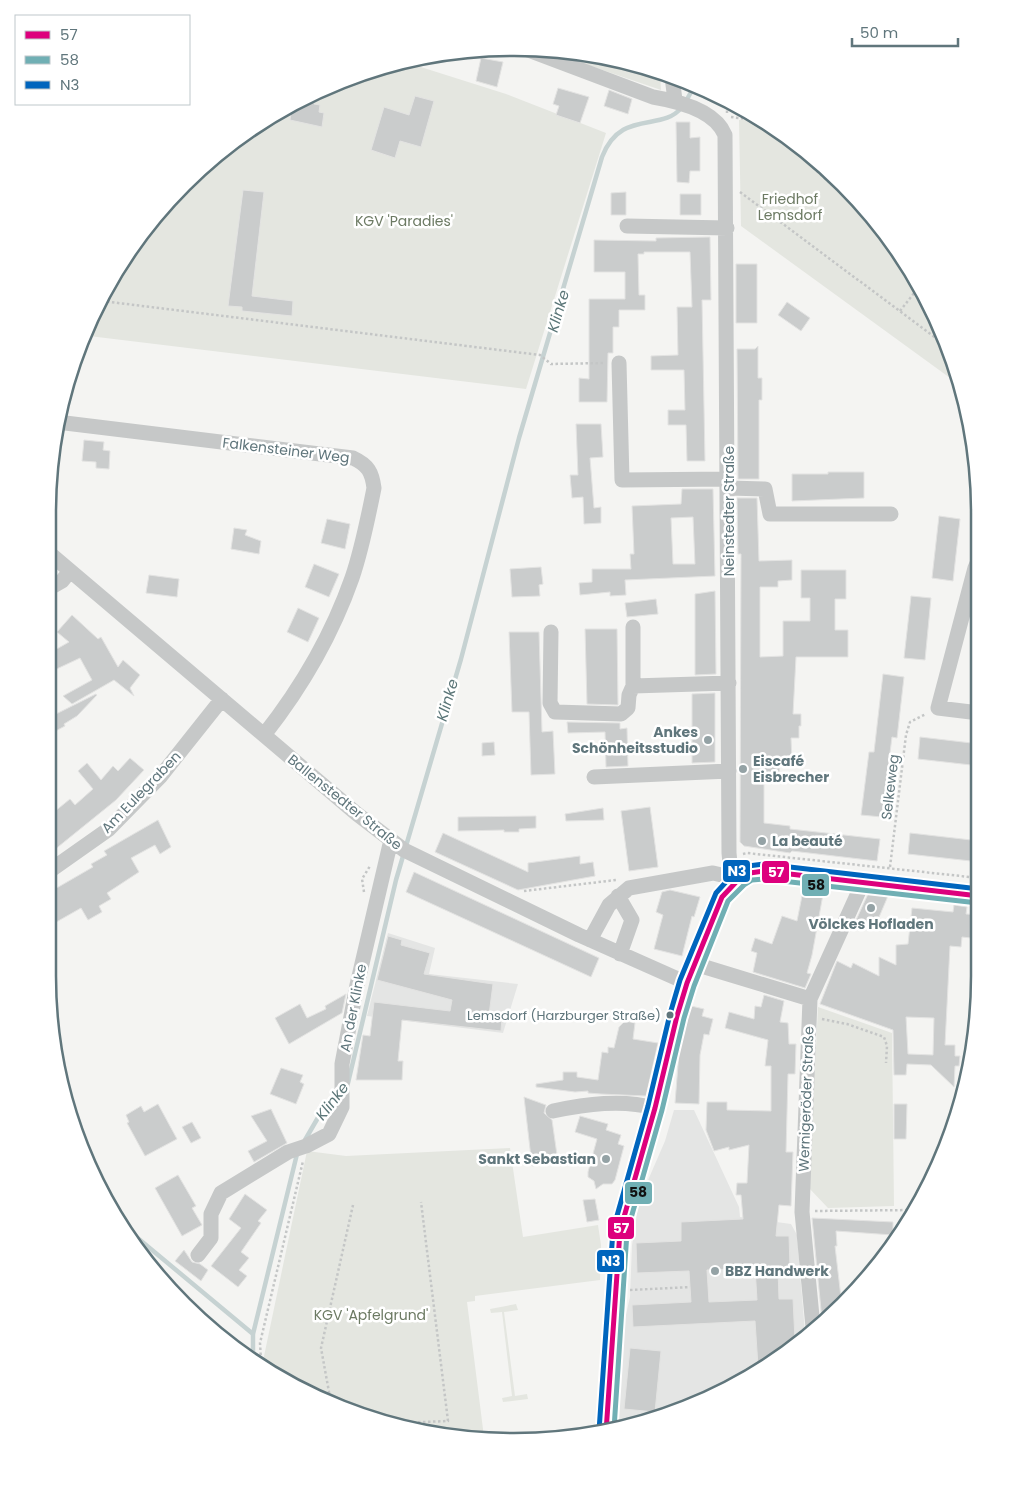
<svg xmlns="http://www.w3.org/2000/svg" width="1027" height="1489" font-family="Poppins,sans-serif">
<rect width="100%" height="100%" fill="#f4f4f2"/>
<path fill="#e4e5e4" d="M388 933 435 948 429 974 518 984 503 1033 367 1016Z
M674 1110H694L739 1207 740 1217 791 1224 797 1235 805 1333 720 1393 616 1428 624 1323 630 1297 632 1245 639 1201 665 1141Z"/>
<path fill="#e4e6e0" d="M547 51 605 57 660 73 661 90Z
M405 62 506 94 606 133 526 389 89 336 110 281 184 184 255 126 335 83Z
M760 119 773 126 843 184 931 307 957 383 741 226 739 120Z
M818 1007 892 1033 894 1206 828 1208 809 1188Z
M510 1148 523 1237 598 1225 601 1245 600 1280 475 1296V1301L467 1302 484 1437 453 1438 335 1406 263 1361 307 1151 346 1156Z
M516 1304 518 1310 504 1312 515 1396 527 1394 528 1399 503 1402 502 1398 512 1396 502 1312 491 1313 490 1309Z"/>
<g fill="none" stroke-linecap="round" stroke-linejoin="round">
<path stroke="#c6d2d2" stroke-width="4.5" d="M686 101 695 85
M348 1083 396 880 461 659 519 438 602 157C621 108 662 133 682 107
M305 1140 323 1109 337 1097
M122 1225 253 1334
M253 1355V1334L297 1154"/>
</g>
<path fill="#cacccc" stroke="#e3e3e2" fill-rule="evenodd" d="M481 58 503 62 497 87 476 81Z
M558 88 589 97 580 123 556 115 559 106 553 104Z
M609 90 632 99 628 114 604 106Z
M316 93 314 104 320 105 319 112 324 113 322 127 290 120 292 106Z
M415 96 434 101 421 147 400 141 395 158 371 150 384 107 409 115Z
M676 122H690V138L700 137V171H690L689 183 677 182Z
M243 190 264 192 252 296 293 301 292 316 242 311V307L228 306Z
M626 192V215H611V193Z
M680 194H701V215H680Z
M710 237 711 300H702L705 461H687L686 425H668V410H685L684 370H651V356L678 355 677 307H692L690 252H644V254H638L639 295H645V310H619V327H613V353H608L607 402H579V378L589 379V299H625V272H594V240L656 241V238Z
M736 264H757V323H736Z
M787 302 810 318 801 331 778 315Z
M758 346V378H762V400H759V479H738L737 349H755Z
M576 424H601L603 457 590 458 594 508 601 507V523L584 524 583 497 572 498 570 475H578Z
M84 440 104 442 103 450 110 451 109 469 96 468V462L82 461Z
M828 472H864V498L792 501V474H828Z
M682 489H713L715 576 625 580 626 595 610 596V592L580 595 579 583 592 582V569H631L630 554H634L632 506 681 504ZM693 517 695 564H673L671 518Z
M737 498H757L759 561 792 560V580L778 581V587H760V657L783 656V621H810V598H801V570H846V599H835V630H848V657H796L793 714H801V726H799V738H791L792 763H780L779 775H764V823L790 826V829L880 839 877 861 792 851 790 853 744 846 740 842 741 554H738Z
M939 516 960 519 953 581 932 578Z
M327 519 350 524 345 549 321 543Z
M234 528 247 530 245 535 261 541 259 554 231 549Z
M314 564 339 574 329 597 305 587Z
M541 567 543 584 539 585 540 596 512 597 510 569Z
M149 575 179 579 177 597 146 593Z
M715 591 716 674 695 675V594Z
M911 596 931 598 925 660 904 658Z
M656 599 658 614 627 617 625 603Z
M298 608 319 618 308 642 287 632Z
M72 615 98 639 101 637 118 667 123 660 140 675 130 688 134 696 114 680 72 704 63 696 92 680 80 658 48 673V654L69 642 57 632Z
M585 629H617L618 705 587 704Z
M509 632H539L542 732 553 731 555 774 531 775 529 712H512Z
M883 674 904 677 897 738 892 737 882 817 861 815 869 752H874Z
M715 693V762L692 763V694Z
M96 694 97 695 77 716 64 724 65 726 48 735V718Z
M567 722 620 723V729L627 728 628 766 606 767 605 732 568 733Z
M920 737 980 744V766L918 759Z
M494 742 495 755 482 756V743Z
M130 758 144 770 116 800 48 855V817L70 799 75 805 93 789 78 771 87 763 101 780 113 766 118 771Z
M650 807 658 867 629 871 621 811Z
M603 808 604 820 566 821 565 814Z
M536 816V828L519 829V832H504V830L458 831V817Z
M158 820 171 847 160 854 155 845 131 858 139 872 107 893 111 899 99 906 102 912 88 920 81 908 51 925 48 918V893L93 867 91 864 107 855 104 851Z
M443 833 528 872V863L580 856V864L593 862 595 876 518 890 435 852Z
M910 833 980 841V862L908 854Z
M414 872 599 958 591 977 406 892Z
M804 886 824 889 812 955 807 973 811 974 805 988 753 972 757 953 751 951 755 938 772 944 782 916 797 921Z
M670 890 700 897 694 917 692 916 682 956 654 949 663 915 656 912 662 892Z
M868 894 888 896 874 929 862 923 852 929Z
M954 905 967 907 966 914 980 915V939L962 937 961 947 950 946 945 1045H955V1056H960L959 1066H955L954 1087 931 1065 907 1064 906 1075H894L893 1030 820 1004 837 961 851 968 853 963 879 976V957L896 965V945L908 944 912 908 953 912ZM906 1017 934 1018 933 1055 908 1054Z
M388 936 402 940 401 945 430 953 424 974 493 984 489 1015 502 1017 501 1031 402 1020 398 1061H403L402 1080H356L363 1035 370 1036 374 1002 450 1011 452 1000 377 980Z
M346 994 342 1013 289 1044 275 1018 300 1004 307 1018 326 1009 325 1006Z
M764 995 784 1001 780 1022 788 1023 789 1044H796L795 1074H788L786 1152H793L791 1206 779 1205 776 1236H789L790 1267 778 1268 779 1299H793L795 1340 758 1366 755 1321 633 1327 632 1305 691 1302 689 1271 637 1273 636 1243 681 1241V1222L743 1219 741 1195H736L737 1183H747L749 1145 729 1150V1147L714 1151 706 1130 707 1102H727V1110L771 1111V1066H765L768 1040 725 1028 729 1012 754 1019 755 1006 761 1007ZM755 1268 757 1300 709 1302 707 1270Z
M691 1006 704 1009 702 1016 713 1019 709 1035 704 1034 700 1055 699 1104 675 1103 679 1052Z
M625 1021 635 1023 633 1039 658 1043 646 1096 601 1094 588 1093V1091L575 1092 536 1087V1084L563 1080V1072H577V1077L598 1080 602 1052 608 1053V1047L614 1048 619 1027Z
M281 1068 303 1075 300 1082 304 1084 296 1104 270 1094Z
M524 1097 546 1105 544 1113 552 1120 558 1162 532 1166Z
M158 1104 177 1139 145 1156 127 1123 129 1122 126 1115 141 1106 144 1112Z
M894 1104H907L906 1139H894Z
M271 1109 287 1143 254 1162 248 1151 267 1141 251 1116Z
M580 1116 608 1124 606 1130 621 1135 618 1144 624 1146 615 1180 612 1184H603L596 1189 594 1181 588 1177V1172L597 1139 575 1132Z
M192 1122 201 1138 191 1143 182 1127Z
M178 1175 196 1206 192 1208 202 1225 182 1236 155 1188Z
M245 1194 267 1210 258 1221 261 1223 241 1252 249 1258 239 1270 247 1276 238 1287 211 1266 241 1228 229 1219Z
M595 1199 599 1220 587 1222 583 1200Z
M812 1218 893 1222V1235L836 1231 837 1246H835L842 1306 822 1320Z
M184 1250 192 1262 200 1264 208 1270 201 1281 175 1261Z
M630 1348 661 1351 655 1412 624 1409Z"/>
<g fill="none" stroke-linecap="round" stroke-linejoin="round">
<path stroke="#c4c6c6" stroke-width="2.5" stroke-dasharray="2.5 2.5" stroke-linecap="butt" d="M727 113V102
M731 117 762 121
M779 131 788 144 832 185 843 184
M740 192 944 344
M102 301 540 355 551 364 605 363
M900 311 918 288
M743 854 747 853 979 878
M890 867 906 735 910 722 926 714
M524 891 616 880
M364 892 362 879 370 866
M822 1019 847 1024 884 1037 887 1046 886 1063
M815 1211 914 1210
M630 1290 690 1287
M261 1360 260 1343 303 1161
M331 1403 321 1348 353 1205
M398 1423 448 1421 421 1202"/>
<path stroke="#c6c8c8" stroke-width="15" d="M523 48 653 97C677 101 715 110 725 135L729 853 730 863 739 879
M672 77 675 100
M627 226 727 228
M619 363 622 480 729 479
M57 422 353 458C368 465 372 472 374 488 368 518 362 549 352 578 332 635 301 688 264 735
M729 488 765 489 770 514H891
M48 552 357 814 404 850 579 935 687 983
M979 559 975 568 938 708 979 713
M48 589 62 581 70 571
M633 627V686
M551 632 550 703 555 712 621 714 628 708 629 695 633 686 729 683
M594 777 729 771
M48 872 109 829 160 777 222 699
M618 896 632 920 620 954
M590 940 609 905 629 888 713 873 739 879
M695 964 810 999
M553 1111C586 1104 622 1099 655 1108
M198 1255 211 1238V1214L221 1193 288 1152 306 1146 329 1134 342 1107V1064L357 985 391 840
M813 1327 802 1212 810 999 863 882
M606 1432 620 1231 655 1108 677 1016 687 983 722 897 739 879 750 873 764 871 979 896"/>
<g stroke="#fff" stroke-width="9">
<path id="bus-1" d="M606 1432 620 1231 655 1108 677 1016 687 983 722 897 739 879 750 873 764 871 979 896"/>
</g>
<g stroke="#fff" stroke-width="9">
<path id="bus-2" d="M614 1429 627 1232 662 1110 684 1018 694 986 728 901 744 885 752 880 764 879 978 903"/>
</g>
<g stroke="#fff" stroke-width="9">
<path id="bus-3" d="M599 1431 613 1230 648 1106 670 1014 680 980 716 893 735 872 748 866 764 864 979 889"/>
</g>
<use href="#bus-1" stroke="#dd007d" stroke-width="5"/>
<use href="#bus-2" stroke="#70afb4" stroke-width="5"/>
<use href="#bus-3" stroke="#0065bd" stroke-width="5"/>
</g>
<g fill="#94a2a5" stroke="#fff" stroke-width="2">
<circle cx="708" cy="740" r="5"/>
<circle cx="743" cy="769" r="5"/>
<circle cx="762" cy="841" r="5"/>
<circle cx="871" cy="908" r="5"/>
<circle cx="606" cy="1159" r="5"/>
<circle cx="715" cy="1271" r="5"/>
</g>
<circle fill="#60767c" stroke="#fff" stroke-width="2" cx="670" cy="1015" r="4.5"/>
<g text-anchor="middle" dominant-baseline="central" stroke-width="5" stroke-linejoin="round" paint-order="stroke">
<g font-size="13" fill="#60767c" stroke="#fff" text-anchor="end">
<text x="661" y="1015">Lemsdorf (Harzburger Straße)</text>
</g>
<g font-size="14" fill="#6c7a63" stroke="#fff">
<text x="790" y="199">Friedhof<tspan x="790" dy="16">Lemsdorf</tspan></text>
<text x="404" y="221">KGV 'Paradies'</text>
<text x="371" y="1315">KGV 'Apfelgrund'</text>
</g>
<g font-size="14" fill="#60767c" stroke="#fff">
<text transform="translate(286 450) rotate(7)">Falkensteiner Weg</text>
<text transform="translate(729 511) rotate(-90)">Neinstedter Straße</text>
<text transform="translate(890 787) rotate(-83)">Selkeweg</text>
<text transform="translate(141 792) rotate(-46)">Am Eulegraben</text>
<text transform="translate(345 802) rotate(39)">Ballenstedter Straße</text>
<text transform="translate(353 1008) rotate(-79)">An der Klinke</text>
<text transform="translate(806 1099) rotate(-88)">Wernigeröder Straße</text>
</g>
<g font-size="14" font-weight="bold" fill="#60767c" stroke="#fff" text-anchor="start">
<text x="698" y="732" text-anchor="end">Ankes<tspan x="698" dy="16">Schönheitsstudio</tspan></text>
<text x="753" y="761">Eiscafé<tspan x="753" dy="16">Eisbrecher</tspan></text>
<text x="772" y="841">La beauté</text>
<text x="871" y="924" text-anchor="middle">Völckes Hofladen</text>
<text x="596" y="1159" text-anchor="end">Sankt Sebastian</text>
<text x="725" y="1271">BBZ Handwerk</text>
</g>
<g font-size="15" font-style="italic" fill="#5b7678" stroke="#fff">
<text transform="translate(558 311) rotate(-74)">Klinke</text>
<text transform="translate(447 700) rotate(-74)">Klinke</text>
<text transform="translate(332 1101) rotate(-52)">Klinke</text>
</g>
</g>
<path d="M0 0H1027V1489H0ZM513 56H514A457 457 0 0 1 971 513V976A457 457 0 0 1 514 1433H513A457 457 0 0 1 56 976V513A457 457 0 0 1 513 56Z" fill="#fff" fill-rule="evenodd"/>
<path fill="none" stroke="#60767c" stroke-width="2.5" d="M513 56H514A457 457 0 0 1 971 513V976A457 457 0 0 1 514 1433H513A457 457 0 0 1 56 976V513A457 457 0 0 1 513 56Z"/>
<g stroke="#fff" stroke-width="2">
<rect x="722" y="859" width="29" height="24" rx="5" fill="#0065bd"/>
<rect x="761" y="860" width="29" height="24" rx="5" fill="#dd007d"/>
<rect x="801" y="873" width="29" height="24" rx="5" fill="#70afb4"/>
<rect x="624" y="1181" width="29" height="24" rx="5" fill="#70afb4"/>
<rect x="607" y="1216" width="28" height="24" rx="5" fill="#dd007d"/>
<rect x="596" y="1249" width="29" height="24" rx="5" fill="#0065bd"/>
</g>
<g font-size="14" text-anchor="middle" font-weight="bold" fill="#fff">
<text x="737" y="876">N3</text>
<text x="776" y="877">57</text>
<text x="621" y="1233">57</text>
<text x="611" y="1266">N3</text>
</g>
<g font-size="14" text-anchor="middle" font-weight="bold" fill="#111">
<text x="816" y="890">58</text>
<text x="638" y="1197">58</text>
</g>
<rect x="15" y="15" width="175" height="90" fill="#ffffff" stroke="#bfc8cb"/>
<rect x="25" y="31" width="25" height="8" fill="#dd007d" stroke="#bfc8cb"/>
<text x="60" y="40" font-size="15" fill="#60767c">57</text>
<rect x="25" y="56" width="25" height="8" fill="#70afb4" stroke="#bfc8cb"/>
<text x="60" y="65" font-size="15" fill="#60767c">58</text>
<rect x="25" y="81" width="25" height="8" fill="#0065bd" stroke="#bfc8cb"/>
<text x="60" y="90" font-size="15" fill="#60767c">N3</text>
<path d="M852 38v8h106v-8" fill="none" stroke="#60767c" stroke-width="2.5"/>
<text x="860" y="38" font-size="15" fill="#60767c" stroke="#ffffff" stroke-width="4" paint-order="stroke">50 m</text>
</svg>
